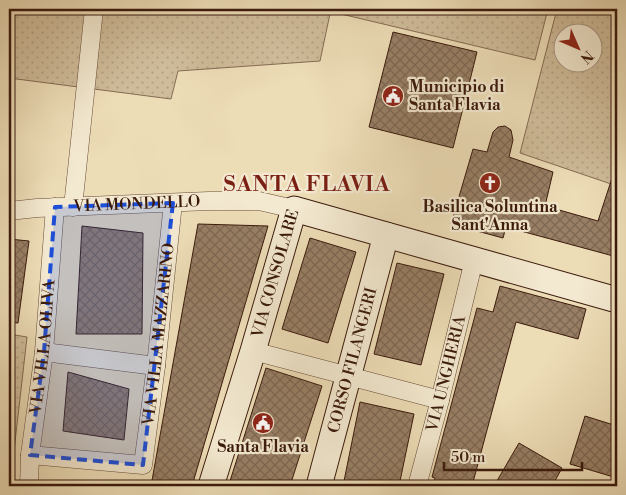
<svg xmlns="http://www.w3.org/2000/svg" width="626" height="495" font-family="'Libre Bodoni',serif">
<defs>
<pattern id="green-dots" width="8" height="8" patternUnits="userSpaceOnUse" patternTransform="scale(1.25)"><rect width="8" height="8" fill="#cfbc9a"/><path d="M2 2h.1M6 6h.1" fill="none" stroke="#b3a184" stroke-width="1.8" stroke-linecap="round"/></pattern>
<pattern id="building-cross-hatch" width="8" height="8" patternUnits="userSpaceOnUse" patternTransform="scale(1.25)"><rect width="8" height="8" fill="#987f65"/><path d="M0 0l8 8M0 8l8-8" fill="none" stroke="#7d6752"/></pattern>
</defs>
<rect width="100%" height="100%" fill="#edddb7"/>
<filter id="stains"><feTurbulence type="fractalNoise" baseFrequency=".004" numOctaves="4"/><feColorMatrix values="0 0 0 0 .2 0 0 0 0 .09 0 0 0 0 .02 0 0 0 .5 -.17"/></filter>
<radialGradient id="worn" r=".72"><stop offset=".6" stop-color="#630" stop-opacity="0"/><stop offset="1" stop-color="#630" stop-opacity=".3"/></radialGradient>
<path fill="url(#green-dots)" stroke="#856b53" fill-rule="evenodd" d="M9 9H331L320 61 178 71 171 99 9 78Z
M342 9H548L535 60 341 14Z
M557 9H617V186L520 153ZM564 32H594V62H564Z
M9 334 27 337 10 486H9Z"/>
<path fill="url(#building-cross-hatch)" stroke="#3b1a0c" d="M393 32 477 52 453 148 369 127Z
M505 126 511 130 513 140 509 157 553 172 545 206 598 221 614 172H617V257L506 227 503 238 451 224 473 149 487 152 493 132 498 127Z
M198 224 268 226 192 486H151Z
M82 226 143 233 142 334H76Z
M310 238 356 252 328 343 282 329Z
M9 239 29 241 18 323 9 322Z
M397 263 444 274 421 365 374 354Z
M500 286 586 309 578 339 516 322 472 486H433L435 478 432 477 477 308 493 312Z
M266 368 322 386 290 486H247L230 481Z
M68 372 129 389 124 440 63 431Z
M360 402 414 414 399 486H343Z
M585 416 617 426V478L570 464Z
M519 443 562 468 552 486H494Z"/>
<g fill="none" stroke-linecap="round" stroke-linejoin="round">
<g stroke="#684b37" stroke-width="19">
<g id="street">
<path d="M73 207 94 9"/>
<path id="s1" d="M9 211 37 208 209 201H259L294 209"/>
<path d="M253 351 440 400"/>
<path d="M44 352 156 366"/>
<path id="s2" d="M30 455 143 465 156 366 173 203"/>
<path id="s3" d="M29 486 30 455 44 352 55 207"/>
<path id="s4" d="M417 486 440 400 474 260"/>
</g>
</g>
<g stroke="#3b1a0c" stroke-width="27">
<g id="secondary">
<path id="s5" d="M211 486 253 351 294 209 617 300"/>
<path id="s6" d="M319 486 386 235"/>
</g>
</g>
<use href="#street" stroke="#f3e9d0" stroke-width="18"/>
<use href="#secondary" stroke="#f3e9d0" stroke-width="25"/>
</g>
<path fill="#1d4ed8" fill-opacity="0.2" stroke="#1d4ed8" stroke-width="4" stroke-dasharray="10 6" stroke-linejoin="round" d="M173 203 143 465 30 455 44 352 55 207Z"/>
<defs>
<g id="civic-disc" transform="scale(1.125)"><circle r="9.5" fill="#8f2418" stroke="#f3e9d0"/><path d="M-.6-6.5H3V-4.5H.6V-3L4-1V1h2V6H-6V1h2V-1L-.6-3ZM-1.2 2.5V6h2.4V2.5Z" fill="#fff"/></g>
<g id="church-disc" transform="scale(1.125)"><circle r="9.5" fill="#8f2418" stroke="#f3e9d0"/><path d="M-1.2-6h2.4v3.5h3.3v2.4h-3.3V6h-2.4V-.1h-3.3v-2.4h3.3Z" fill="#fff"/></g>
</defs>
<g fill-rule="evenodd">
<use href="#civic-disc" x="393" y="96"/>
<use href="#church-disc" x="490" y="183"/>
<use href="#civic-disc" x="263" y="423"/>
</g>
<g text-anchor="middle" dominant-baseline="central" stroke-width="4.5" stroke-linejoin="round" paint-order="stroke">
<g font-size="16" font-weight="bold" fill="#3b1a0c" stroke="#f3e9d0">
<text x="409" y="87" text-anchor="start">Municipio di<tspan x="409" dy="18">Santa Flavia</tspan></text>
<text x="490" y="207">Basilica Soluntina<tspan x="490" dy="18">Sant'Anna</tspan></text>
<text x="263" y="447">Santa Flavia</text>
</g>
<g font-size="16" fill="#3b1a0c" stroke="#f3e9d0">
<text stroke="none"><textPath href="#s1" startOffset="128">VIA MONDELLO</textPath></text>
<text stroke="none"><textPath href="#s5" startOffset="222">VIA CONSOLARE</textPath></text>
<text stroke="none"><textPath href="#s2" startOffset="245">VIA VILLA MAZZARINO</textPath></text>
<text stroke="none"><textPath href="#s3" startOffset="140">VIA VILLA OLIVA</textPath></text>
<text stroke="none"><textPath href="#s6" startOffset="130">CORSO FILANGERI</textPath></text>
<text stroke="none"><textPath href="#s4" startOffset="116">VIA UNGHERIA</textPath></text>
</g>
<g font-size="21" font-weight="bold" letter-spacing="1" fill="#7a1f14" stroke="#f3e9d0">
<text x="307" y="185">SANTA FLAVIA</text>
</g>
</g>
<rect width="626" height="495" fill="none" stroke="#edddb7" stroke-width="30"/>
<rect x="10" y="10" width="606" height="475" fill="none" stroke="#3b1a0c" stroke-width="2.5"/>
<rect x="15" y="15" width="596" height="465" fill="none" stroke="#3b1a0c"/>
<g transform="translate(578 48) rotate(135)"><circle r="24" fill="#f3e9d0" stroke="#a99682"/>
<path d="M0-4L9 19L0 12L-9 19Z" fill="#8f2418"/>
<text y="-8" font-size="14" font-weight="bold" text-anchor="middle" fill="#3b1a0c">N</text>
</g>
<path d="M444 462v8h138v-8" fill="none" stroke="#3b1a0c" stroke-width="2.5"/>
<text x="451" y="462" font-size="15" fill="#3b1a0c" stroke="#f3e9d0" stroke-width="4" paint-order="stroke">50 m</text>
<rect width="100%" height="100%" filter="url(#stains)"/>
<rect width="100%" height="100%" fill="url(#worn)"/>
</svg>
